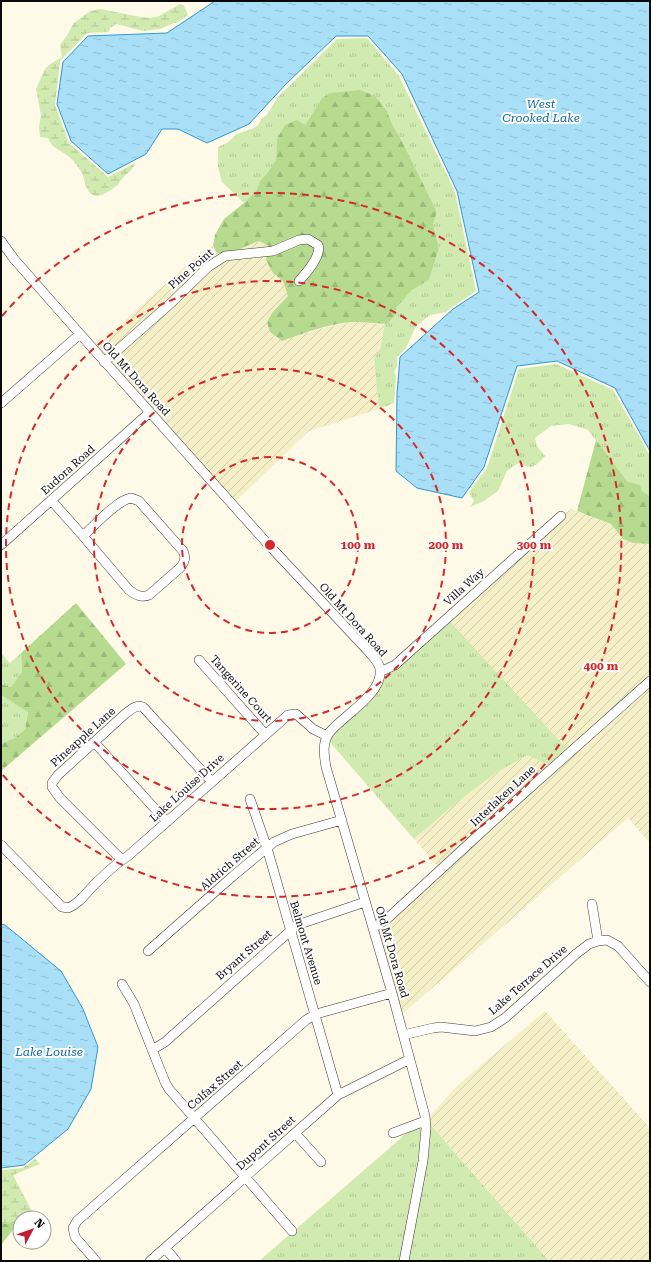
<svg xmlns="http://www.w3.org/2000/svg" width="651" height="1262" font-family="'Roboto Serif',serif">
<defs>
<pattern id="farmland-furrows" width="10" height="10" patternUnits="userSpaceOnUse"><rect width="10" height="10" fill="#f5efc7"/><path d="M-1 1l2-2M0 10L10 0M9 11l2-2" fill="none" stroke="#d1ccaa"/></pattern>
<pattern id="grass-tufts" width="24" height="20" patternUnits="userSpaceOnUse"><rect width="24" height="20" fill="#d1eab0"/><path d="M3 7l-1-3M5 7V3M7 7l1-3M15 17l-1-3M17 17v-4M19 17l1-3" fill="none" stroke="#b2c796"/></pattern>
<pattern id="forest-firs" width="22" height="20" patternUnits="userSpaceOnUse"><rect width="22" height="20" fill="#b6db8f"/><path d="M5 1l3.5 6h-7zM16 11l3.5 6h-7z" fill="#9bbb7a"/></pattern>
<pattern id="wetland-marsh" width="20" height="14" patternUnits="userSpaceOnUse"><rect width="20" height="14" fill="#d1eab0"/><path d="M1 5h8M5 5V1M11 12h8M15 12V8" fill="none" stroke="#b2c796"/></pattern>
<pattern id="water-ripples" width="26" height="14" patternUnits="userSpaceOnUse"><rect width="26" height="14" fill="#aadff8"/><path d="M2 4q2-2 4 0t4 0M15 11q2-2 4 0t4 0" fill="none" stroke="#91bed3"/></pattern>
</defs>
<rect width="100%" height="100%" fill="#fff9e7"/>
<path fill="url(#farmland-furrows)" d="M259 241 269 246 273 273 283 281 288 296 283 303 282 341 299 335 327 327 353 322 385 324 380 349 374 359 379 409 309 431 235 502 95 346 111 333 200 253 214 245 213 247 246 246Z
M571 509 611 524 623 539 633 543 650 544V843L628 818 401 1015 375 924 438 867 414 839 456 803 497 772 528 755 445 616Z
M545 1011 650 1128V1261H549L429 1123 428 1118 458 1085Z"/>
<path fill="url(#grass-tufts)" d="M367 38 399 76 455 192 476 291 452 307 446 312 430 315 416 326 406 348 397 357V366L394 372 396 375 394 403 379 409 374 359 380 349 385 324H387L394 317 397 307 412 290 429 280 439 248 433 224 437 212 403 143 392 124 387 111 322 98 305 125 277 139 276 160 268 172 260 181 256 191 244 203 222 182 218 167V147L227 143 237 134 254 128 258 125 262 118 266 116 278 97 337 39Z
M556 364 613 390 650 456V496L642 491 640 485 627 481 588 430 569 424 551 426 535 438 537 446 545 456C535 467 532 470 518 463L507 471 498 491 484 501 470 507 474 501 469 492 487 468 519 369Z
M445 616 566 748 548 765 528 755 497 772 456 803 414 839 328 740 384 673Z
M1 653 10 663 21 653 22 672 11 687 1 684Z
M1 695 28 711 25 729 15 738 1 744Z
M422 1120V1134L400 1261H259Z
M429 1123 549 1261H407Z"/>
<path fill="url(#forest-firs)" d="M360 90 375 96 387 111 392 124 403 143 437 212 433 224 439 248 429 280 412 290 397 307 394 317 387 324C376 323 363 322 352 322 328 324 304 333 282 341L270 332 267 322 272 313 288 296 283 281 273 273 266 260 269 246 259 241 229 253H217L213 246 215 235 224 219 244 203 256 191 260 181 268 172 276 160 277 139 285 125 297 120 305 125 322 98 331 93Z
M596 440 627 481 640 485 642 491 650 496V544L633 543 623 539 611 524 577 511Z
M76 603 126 664 1 771V744L15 738 25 729 28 712 1 695V684L11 687 22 672 21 653Z
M25 1215 22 1218H20V1221L1 1245V1224H7Z"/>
<path fill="url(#wetland-marsh)" d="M180 4 184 6 188 15 176 23H174L160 29 143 31 116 24 110 28 109 32 87 33 60 61 55 105 69 143 108 177 135 163C133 172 122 175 118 185 112 189 100 199 93 195 85 191 85 180 82 173 78 167 74 160 68 156 60 149 52 149 48 138L40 137 39 127 41 115 36 89 45 69 49 65 62 57 60 45 68 34 73 24 90 11 100 9 141 17 151 18 159 16Z
M35 1159 40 1164 13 1175 32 1211 7 1224H1V1170L23 1168Z"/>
<path fill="url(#water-ripples)" stroke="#2e9ad2" d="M215 1H650V451L615 388 557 361 517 366 484 467 462 498 417 488 396 471 397 394 400 357 453 309 479 292 457 191 402 74 368 36H336L286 84 249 124 207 143 178 129H162L146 154 108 174 71 141 57 104 63 62 88 36 167 33Z
M1 924 5 925 61 971 83 1009 98 1047 91 1089 68 1129 24 1165 1 1168Z"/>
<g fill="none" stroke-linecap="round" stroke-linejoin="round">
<g stroke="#3d3d3d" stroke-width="10">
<path id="minor" d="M1 241 14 259 80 334 266 542 369 652C374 658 380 663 380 670 383 694 342 716 329 733 322 744 324 754 326 767L392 993 425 1116 426 1128 423 1161 404 1261
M104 362 171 303 208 267 225 256 273 251 299 240 308 239 318 245C322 256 306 273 299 281
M1 403 80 334
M131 498 139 501 183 551C186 557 185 561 181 567L149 595C141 598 136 595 129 590L83 536C94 526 117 500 131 498Z
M51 500 83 536
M1 545 150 412
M199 660 265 734
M380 672 395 665 561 516
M95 743 167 822
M250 799 267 848 338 1095
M1 845 62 907 68 908C79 904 86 893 94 885 104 875 116 863 128 856L288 715 296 714 313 729 327 736
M122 859 117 855 60 798 52 787V783L58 775 125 714C131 710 136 704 143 707L212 782
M592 904 598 941
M373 928 388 918 512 804 650 681
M148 951 233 876 274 842 292 834 342 820
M122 984 134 1004 165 1082 169 1089 292 1231
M403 1035 433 1028 441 1027 475 1031 491 1027 505 1018 576 954 589 944 598 941 607 940 618 946 650 982
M152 1050 165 1042 297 925 365 902
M295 1133 321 1162
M393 1133 425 1121
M165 1248 176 1261
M96 1261 75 1237 73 1228 77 1221 306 1020 316 1014 392 993
M150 1261 338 1095 410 1059"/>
</g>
<use href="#minor" stroke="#fff" stroke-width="9"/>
</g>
<g fill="none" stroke="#d62828" stroke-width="2" stroke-dasharray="7 5">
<circle cx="270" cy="545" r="88"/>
<circle cx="270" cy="545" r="176"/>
<circle cx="270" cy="545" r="264"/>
<path d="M2 316A352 352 0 1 1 2 774"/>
</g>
<g text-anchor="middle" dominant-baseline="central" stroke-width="4" stroke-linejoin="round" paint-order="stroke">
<g font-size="11" fill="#0a0a0a" stroke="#fff">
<text transform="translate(191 269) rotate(-41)">Pine Point</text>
<text transform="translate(136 379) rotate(48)">Old Mt Dora Road</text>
<text transform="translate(68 470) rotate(-42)">Eudora Road</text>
<text transform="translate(464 587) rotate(-42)">Villa Way</text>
<text transform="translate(353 620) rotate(48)">Old Mt Dora Road</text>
<text transform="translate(241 689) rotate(48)">Tangerine Court</text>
<text transform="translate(83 737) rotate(-42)">Pineapple Lane</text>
<text transform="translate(187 788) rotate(-42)">Lake Louise Drive</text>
<text transform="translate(503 796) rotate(-43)">Interlaken Lane</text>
<text transform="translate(230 864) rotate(-41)">Aldrich Street</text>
<text transform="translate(306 943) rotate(73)">Belmont Avenue</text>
<text transform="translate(392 952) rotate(74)">Old Mt Dora Road</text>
<text transform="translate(244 955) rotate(-41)">Bryant Street</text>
<text transform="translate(528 980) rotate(-41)">Lake Terrace Drive</text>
<text transform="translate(215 1085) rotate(-41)">Colfax Street</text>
<text transform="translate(266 1143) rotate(-42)">Dupont Street</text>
</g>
<g font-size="12" font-style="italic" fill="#10699f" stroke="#fff">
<text x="541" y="104">West<tspan x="541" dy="14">Crooked Lake</tspan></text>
<text x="49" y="1052">Lake Louise</text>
</g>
</g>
<circle cx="270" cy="545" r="6" fill="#d62828" stroke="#fff" stroke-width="2"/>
<g font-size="12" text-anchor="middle" font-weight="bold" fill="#d62828" stroke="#fff" stroke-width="4" stroke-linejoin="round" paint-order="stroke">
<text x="358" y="549">100 m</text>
<text x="446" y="549">200 m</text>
<text x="534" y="549">300 m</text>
<text x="601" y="670">400 m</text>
</g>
<rect width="651" height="1262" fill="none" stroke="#0a0a0a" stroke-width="4"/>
<g transform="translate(32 1230) rotate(49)"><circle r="19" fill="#ffffff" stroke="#9d9d9d"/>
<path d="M0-3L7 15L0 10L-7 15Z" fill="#be1e2f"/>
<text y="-6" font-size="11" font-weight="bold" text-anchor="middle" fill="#0a0a0a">N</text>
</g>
</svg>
